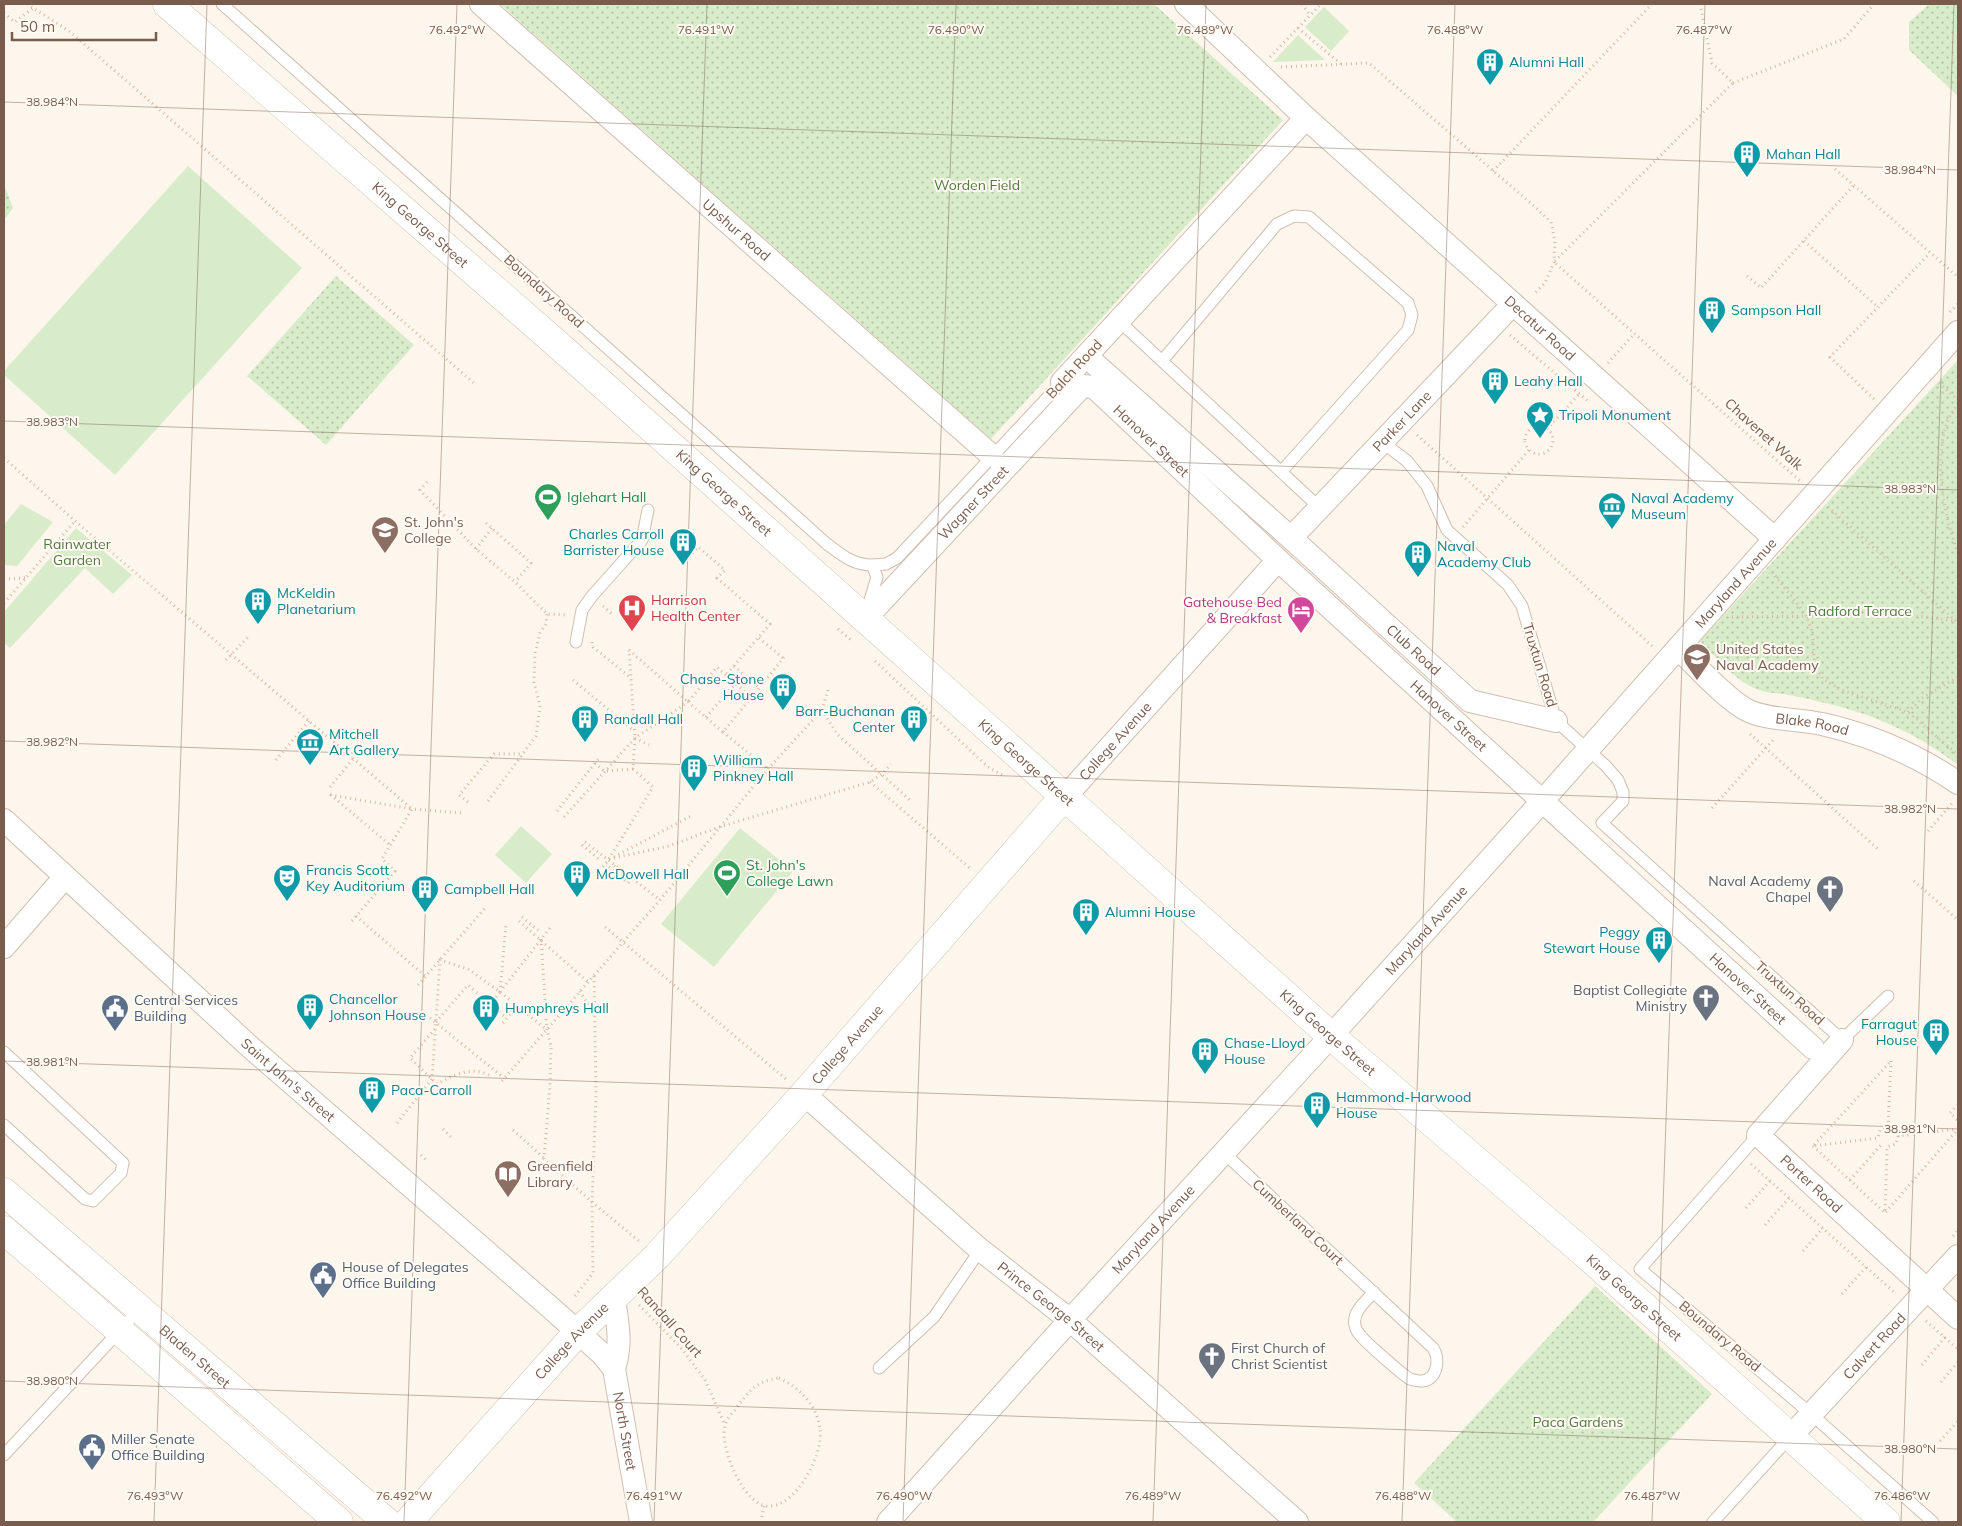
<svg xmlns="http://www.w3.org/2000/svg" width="1962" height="1526" font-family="Mulish,sans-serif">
<defs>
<pattern id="park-dots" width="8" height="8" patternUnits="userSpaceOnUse" patternTransform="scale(1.25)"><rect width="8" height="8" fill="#d8ecc9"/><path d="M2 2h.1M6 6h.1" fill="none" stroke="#b4c2a5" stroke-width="1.8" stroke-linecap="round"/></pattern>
</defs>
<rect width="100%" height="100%" fill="#fdf6ec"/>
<path fill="#d8ecc9" d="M1324 7 1349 31 1331 51 1305 27Z
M1298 35 1325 60 1273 62Z
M188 166 302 268 115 475 4 375V371Z
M21 504 53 522 17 566 4 565V525Z
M76 528 132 575 113 594 85 568 10 648 4 643V612Z
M521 826 552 854 526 883 495 855Z
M740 828 793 871 714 967 661 924Z"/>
<path fill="url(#park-dots)" d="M500 4H1154L1283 120 991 439Z
M1926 4H1958V96L1909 50V22L1927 6Z
M4 184 13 208 4 220Z
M336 276 414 345 326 445 247 376Z
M1958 360V765C1918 734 1871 713 1821 702 1809 699 1796 696 1784 694 1773 693 1765 693 1754 688 1735 680 1715 656 1700 641Z
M1595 1286 1712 1394 1593 1522H1457L1414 1483Z"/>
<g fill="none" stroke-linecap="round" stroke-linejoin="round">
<g stroke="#d1beb0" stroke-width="13">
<path id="lane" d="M222 4 827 544C842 555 853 565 872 565
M1119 321 1320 508
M1162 361 1277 224 1294 216 1309 217 1408 303 1412 315 1408 330 1281 472
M1382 442 1407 461 1427 486 1447 530 1508 585 1522 606 1556 721 1606 766 1618 780 1623 792V801L1602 823 1842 1040 1888 996
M867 610 877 577 872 565 886 564 897 558 1062 382
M576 642 582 610 592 596 642 540 648 510
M4 1052 123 1163 121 1173 93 1201 85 1199 4 1125
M1758 1135 1640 1269 1811 1414 1933 1522
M1223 1152 1433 1348C1440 1358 1438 1381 1421 1381 1419 1381 1412 1380 1410 1379 1404 1376 1364 1341 1360 1335 1358 1333 1355 1328 1355 1325 1352 1312 1366 1301 1374 1292
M879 1368 934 1317 974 1259 978 1248
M4 1455 139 1310
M1713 1522 1790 1437"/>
</g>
<g stroke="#d1beb0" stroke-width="24">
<g id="street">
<path id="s1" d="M481 4 992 456"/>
<path id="s2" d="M1186 4 1306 118 1775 539"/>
<path id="s3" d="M1086 356 1291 538 1470 701 1556 721"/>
<path d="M1062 382 1306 118"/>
<path id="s4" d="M1291 538 1513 304"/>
<path id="s5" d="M865 619 1082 386 1094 387 1278 560 1813 1048"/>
<path id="s6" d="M1678 648C1695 665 1727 700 1747 710 1765 720 1800 719 1822 724 1871 735 1917 755 1958 783"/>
<path id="s7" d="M1065 797 1278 560"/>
<path id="s8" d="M4 820 249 1046 551 1308 602 1354 614 1369 641 1522"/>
<path d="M4 947 65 877"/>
<path id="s9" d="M1842 1040 1758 1135 1958 1318"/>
<path id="s10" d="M804 1094 978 1248 1070 1320 1297 1522"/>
<path d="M614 1299C618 1326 622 1343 614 1369"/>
<path id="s11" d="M1790 1437 1958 1256"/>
<path id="s12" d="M888 1522 1070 1320 1331 1036 1554 788 1958 332"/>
</g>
</g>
<g stroke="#d6c0b0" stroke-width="29">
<g id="secondary">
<path id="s13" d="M167 4 556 343 1065 797 1331 1036 1584 1253 1886 1522"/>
<path id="s14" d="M4 1192 387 1522"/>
<path d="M4 1230 339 1522"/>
<path id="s15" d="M408 1522 578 1332 657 1256 804 1094 1053 809 1065 797"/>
</g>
</g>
<path stroke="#d9b8a5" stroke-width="3" stroke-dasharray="1 4" stroke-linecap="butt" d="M27 4 69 31 475 384
M1302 4 1310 15
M1700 4 1712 63 1733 83 1554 262 1800 481
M4 13 15 22 33 8
M1298 28 1341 64
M1270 57 1321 4
M1281 67 1369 63 1535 207 1551 222 1555 241 1554 262 1545 283 1534 294
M1733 83 1844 39 1874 4
M1835 169 1958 277
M1493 171 1652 4
M1804 241 1878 307
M1747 276 1761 288 1854 185
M1950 312 1958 304
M1510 335 1589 402
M1608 363 1634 334
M1939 383 1958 400
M1874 399 1830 357 1930 253
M1958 403C1954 410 1949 416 1947 423 1933 463 1944 515 1958 553
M1525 440a14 14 0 1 1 28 0a14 14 0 1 1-28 0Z
M1547 429 1580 393
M1417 435 1652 646
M4 458 75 521 412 809 331 795 390 845
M427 482 420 490 476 549 515 582 547 614 567 615
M1828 507 1958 623
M486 523 531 563 515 582
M1463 527 1529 450
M476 549 492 528
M689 557 698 547 725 570 717 578 770 624 726 675
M1772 572 1806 615 1812 631 1815 665 1823 679 1841 690 1908 712 1958 755
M4 579 26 578
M4 603 75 521
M603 606 613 615
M1732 617 1829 616 1854 612H1873L1901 614 1955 621
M838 629 851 640
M759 638 783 658
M592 642 593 647 631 678
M629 650 688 702 717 667 752 698
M226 660 250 635
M875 661 988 767 1004 776
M734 666 759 688
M573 680 634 731
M755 693 785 656
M822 710 837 734 912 802
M1908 712 1922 698 1958 677
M706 717 736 683
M723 732 768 769
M1750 734 1878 849
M635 738 649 745
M276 760 309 721
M595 763 604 771 633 769 635 738 629 650
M633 769 653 787 655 785
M870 782 971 869
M330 787 353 759
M488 801 536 736 540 706 534 682 535 653 540 633 546 624 547 614
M468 802 459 795 494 754H522
M1712 808 1775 738
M557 811 599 758
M564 817 635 738 688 702 723 732 756 692 763 698
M1928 831 1954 801
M585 842 660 900
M582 845 601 861
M614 857 691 816
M609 859 669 846 719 827 870 782 882 774 891 764
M603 867 609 859 653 787
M609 867 628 883 631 880 614 866 615 864
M1914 881 1958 920
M356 916 425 976
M522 917 540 932
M352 921 395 871 382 859 412 809 462 813
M519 921 588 982
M605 927 787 1080
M541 939 547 1030 551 1046 550 1085 544 1159 592 1202 640 1242
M418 985 486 907
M580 991 594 1015
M500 992 550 928
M500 992 506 924
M430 1018 504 1078
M436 1022 468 985 506 1018
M503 1023 517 1006
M435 1029 410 1058 437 1084C453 1075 471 1066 489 1075
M1891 1061 1888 1127 1880 1130 1878 1138 1813 1146Z
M502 1081 660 900 768 769 822 710 829 687
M1958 1105 1950 1113 1958 1121
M397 1123 432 1079 440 960 468 969 500 992 547 1030
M1888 1127 1894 1128 1898 1136 1896 1144 1887 1147 1885 1213 1958 1129 1898 1136
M443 1129 451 1137
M513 1130 544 1158
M1813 1146 1885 1213
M421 1155 428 1162
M1751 1164 1895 1293
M1850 1180 1881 1145
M1746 1208 1770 1181
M1765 1225 1791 1196
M1953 1236 1958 1230
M1803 1251 1823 1228
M1842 1294 1867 1266
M575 1296 593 1273 592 1202 596 1096 594 976
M639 1305 682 1349 705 1380 725 1425
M1926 1321 1958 1349
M1922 1365 1946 1336
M779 1378C800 1388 817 1405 820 1429 824 1454 795 1510 766 1506 743 1503 719 1446 725 1426 726 1420 731 1414 735 1410 747 1393 757 1380 779 1378Z
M1941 1382 1958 1362
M1940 1441 1958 1421
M761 1522 764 1506"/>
<use href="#lane" stroke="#fff" stroke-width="11"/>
<use href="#street" stroke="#fff" stroke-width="22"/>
<use href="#secondary" stroke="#fff" stroke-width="28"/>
<path stroke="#d9b8a5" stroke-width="3" stroke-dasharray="1 4" stroke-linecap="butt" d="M487 1009 500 992"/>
</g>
<path fill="none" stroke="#7a5c4d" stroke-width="1" stroke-opacity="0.45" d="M4 102 1958 170M4 421 1958 490M4 741 1958 809M4 1061 1958 1129M4 1381 1958 1449M154 1522 207 4M404 1522 457 4M654 1522 707 4M903 1522 956 4M1153 1522 1206 4M1402 1522 1455 4M1652 1522 1705 4M1901 1522 1954 4"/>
<defs>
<g id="building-pin" transform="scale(1.4375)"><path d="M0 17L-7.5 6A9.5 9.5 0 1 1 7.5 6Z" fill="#0f9aa8" stroke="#fffaf3"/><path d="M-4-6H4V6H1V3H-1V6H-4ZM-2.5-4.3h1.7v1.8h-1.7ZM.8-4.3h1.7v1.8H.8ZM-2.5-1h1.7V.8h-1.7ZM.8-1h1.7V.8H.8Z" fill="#fff"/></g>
<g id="sight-pin" transform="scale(1.4375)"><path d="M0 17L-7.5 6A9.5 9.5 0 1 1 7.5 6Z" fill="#0f9aa8" stroke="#fffaf3"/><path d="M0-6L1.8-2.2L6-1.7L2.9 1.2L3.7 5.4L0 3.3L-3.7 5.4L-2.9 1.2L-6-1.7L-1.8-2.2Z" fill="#fff"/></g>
<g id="stadium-pin" transform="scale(1.4375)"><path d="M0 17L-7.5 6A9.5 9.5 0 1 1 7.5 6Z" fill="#2e9e5b" stroke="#fffaf3"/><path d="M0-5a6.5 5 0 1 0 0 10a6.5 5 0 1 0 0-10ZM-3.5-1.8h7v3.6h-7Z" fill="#fff"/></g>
<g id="museum-pin" transform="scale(1.4375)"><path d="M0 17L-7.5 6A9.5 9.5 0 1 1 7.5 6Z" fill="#0f9aa8" stroke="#fffaf3"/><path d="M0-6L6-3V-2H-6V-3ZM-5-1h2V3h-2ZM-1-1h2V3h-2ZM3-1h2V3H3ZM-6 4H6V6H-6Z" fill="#fff"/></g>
<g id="university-pin" transform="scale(1.4375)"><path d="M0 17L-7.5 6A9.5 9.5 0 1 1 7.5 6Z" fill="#8d6e63" stroke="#fffaf3"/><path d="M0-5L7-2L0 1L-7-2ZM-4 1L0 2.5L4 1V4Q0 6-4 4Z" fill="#fff"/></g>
<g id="hospital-pin" transform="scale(1.4375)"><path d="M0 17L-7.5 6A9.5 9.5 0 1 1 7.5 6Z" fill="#e0444e" stroke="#fffaf3"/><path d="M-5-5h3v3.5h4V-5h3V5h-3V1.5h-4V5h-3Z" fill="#fff"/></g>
<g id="hotel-pin" transform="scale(1.4375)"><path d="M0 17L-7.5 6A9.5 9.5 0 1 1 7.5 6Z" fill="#d1479c" stroke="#fffaf3"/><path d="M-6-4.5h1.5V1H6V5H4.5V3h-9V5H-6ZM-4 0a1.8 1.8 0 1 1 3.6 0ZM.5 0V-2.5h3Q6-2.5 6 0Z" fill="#fff"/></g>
<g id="theatre-pin" transform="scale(1.4375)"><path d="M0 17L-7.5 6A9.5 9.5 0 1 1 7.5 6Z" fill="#0f9aa8" stroke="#fffaf3"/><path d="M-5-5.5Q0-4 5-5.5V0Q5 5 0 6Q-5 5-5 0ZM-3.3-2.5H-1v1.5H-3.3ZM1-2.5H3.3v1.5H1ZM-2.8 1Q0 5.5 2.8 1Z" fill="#fff"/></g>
<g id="church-pin" transform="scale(1.4375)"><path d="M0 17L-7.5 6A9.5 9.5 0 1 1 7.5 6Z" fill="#6b7280" stroke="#fffaf3"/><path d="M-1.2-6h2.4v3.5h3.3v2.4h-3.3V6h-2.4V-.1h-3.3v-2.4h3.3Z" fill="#fff"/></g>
<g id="civic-pin" transform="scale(1.4375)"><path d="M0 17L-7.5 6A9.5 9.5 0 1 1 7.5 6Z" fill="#5c6f8a" stroke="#fffaf3"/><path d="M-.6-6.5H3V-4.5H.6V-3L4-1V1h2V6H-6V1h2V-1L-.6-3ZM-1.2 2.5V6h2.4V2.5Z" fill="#fff"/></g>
<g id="library-pin" transform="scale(1.4375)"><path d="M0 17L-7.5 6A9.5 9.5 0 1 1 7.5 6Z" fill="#8d6e63" stroke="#fffaf3"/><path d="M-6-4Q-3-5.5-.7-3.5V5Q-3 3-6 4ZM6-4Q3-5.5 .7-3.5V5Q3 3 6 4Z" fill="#fff"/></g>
</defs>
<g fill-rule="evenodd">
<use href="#building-pin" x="1490" y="62"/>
<use href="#building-pin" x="1747" y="154"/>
<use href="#building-pin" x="1712" y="310"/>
<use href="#building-pin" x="1495" y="381"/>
<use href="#sight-pin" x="1540" y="415"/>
<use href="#stadium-pin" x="548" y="497"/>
<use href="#museum-pin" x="1612" y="506"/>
<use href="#university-pin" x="385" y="530"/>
<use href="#building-pin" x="683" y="542"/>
<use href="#building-pin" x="1418" y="554"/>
<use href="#building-pin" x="258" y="601"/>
<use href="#hospital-pin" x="632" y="608"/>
<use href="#hotel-pin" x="1301" y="610"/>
<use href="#university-pin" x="1697" y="657"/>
<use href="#building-pin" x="783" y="687"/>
<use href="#building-pin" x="585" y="719"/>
<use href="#building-pin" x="914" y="719"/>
<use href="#museum-pin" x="310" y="742"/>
<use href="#building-pin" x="694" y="768"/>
<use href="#stadium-pin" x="727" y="873"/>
<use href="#building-pin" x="577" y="874"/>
<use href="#theatre-pin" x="287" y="878"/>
<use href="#building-pin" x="425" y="889"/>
<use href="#church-pin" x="1830" y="889"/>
<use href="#building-pin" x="1086" y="912"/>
<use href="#building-pin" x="1659" y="940"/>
<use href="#church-pin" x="1706" y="998"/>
<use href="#building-pin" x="310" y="1007"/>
<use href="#civic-pin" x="115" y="1008"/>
<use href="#building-pin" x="486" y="1008"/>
<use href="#building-pin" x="1936" y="1032"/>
<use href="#building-pin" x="1205" y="1051"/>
<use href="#building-pin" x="372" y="1090"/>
<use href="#building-pin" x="1317" y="1105"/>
<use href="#library-pin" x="508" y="1174"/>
<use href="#civic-pin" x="323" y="1275"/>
<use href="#church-pin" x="1212" y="1356"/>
<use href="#civic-pin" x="92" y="1447"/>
</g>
<g text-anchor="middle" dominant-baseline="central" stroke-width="4" stroke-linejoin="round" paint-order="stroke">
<g font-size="14" fill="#0d838f" stroke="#fffaf3" text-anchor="start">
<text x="1509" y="62">Alumni Hall</text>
<text x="1766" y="154">Mahan Hall</text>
<text x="1731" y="310">Sampson Hall</text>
<text x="1514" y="381">Leahy Hall</text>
<text x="1559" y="415">Tripoli Monument</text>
<text x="1631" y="498">Naval Academy<tspan x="1631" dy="16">Museum</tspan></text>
<text x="664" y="534" text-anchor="end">Charles Carroll<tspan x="664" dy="16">Barrister House</tspan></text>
<text x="1437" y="546">Naval<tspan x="1437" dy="16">Academy Club</tspan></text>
<text x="277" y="593">McKeldin<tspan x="277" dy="16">Planetarium</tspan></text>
<text x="764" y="679" text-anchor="end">Chase-Stone<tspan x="764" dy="16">House</tspan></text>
<text x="895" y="711" text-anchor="end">Barr-Buchanan<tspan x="895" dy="16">Center</tspan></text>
<text x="604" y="719">Randall Hall</text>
<text x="329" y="734">Mitchell<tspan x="329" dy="16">Art Gallery</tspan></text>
<text x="713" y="760">William<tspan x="713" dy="16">Pinkney Hall</tspan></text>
<text x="306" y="870">Francis Scott<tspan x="306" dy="16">Key Auditorium</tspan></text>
<text x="596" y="874">McDowell Hall</text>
<text x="444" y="889">Campbell Hall</text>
<text x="1105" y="912">Alumni House</text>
<text x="1640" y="932" text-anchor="end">Peggy<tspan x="1640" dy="16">Stewart House</tspan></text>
<text x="329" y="999">Chancellor<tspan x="329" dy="16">Johnson House</tspan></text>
<text x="505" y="1008">Humphreys Hall</text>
<text x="1917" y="1024" text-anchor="end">Farragut<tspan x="1917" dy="16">House</tspan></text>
<text x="1224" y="1043">Chase-Lloyd<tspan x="1224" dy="16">House</tspan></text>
<text x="391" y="1090">Paca-Carroll</text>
<text x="1336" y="1097">Hammond-Harwood<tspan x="1336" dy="16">House</tspan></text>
</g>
<g font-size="14" fill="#537a41" stroke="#fffaf3">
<text x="977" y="185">Worden Field</text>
<text x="77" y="544">Rainwater<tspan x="77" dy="16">Garden</tspan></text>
<text x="1860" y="611">Radford Terrace</text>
<text x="1578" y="1422">Paca Gardens</text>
</g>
<g font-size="14" fill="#7a5c4d" stroke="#fffaf3">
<text stroke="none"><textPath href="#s13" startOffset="336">King George Street</textPath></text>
<text stroke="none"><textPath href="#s1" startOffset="341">Upshur Road</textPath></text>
<text transform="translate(544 291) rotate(42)">Boundary Road</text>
<text stroke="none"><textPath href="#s2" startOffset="480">Decatur Road</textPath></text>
<text transform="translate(1074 369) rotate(-47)">Balch Road</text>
<text stroke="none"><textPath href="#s4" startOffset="161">Parker Lane</textPath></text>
<text transform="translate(1764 434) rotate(42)">Chavenet Walk</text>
<text stroke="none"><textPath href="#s5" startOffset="409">Hanover Street</textPath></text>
<text stroke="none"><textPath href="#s13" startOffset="741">King George Street</textPath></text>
<text stroke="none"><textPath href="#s5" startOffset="159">Wagner Street</textPath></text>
<text stroke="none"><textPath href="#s12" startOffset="1265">Maryland Avenue</textPath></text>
<text stroke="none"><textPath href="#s3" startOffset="440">Club Road</textPath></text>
<text transform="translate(1540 665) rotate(73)">Truxtun Road</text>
<text stroke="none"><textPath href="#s5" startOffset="814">Hanover Street</textPath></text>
<text stroke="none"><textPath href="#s6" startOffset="160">Blake Road</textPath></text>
<text stroke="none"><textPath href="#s7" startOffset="75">College Avenue</textPath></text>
<text stroke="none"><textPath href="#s13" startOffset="1146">King George Street</textPath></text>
<text stroke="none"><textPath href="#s12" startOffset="800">Maryland Avenue</textPath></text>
<text stroke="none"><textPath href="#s5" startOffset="1219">Hanover Street</textPath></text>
<text transform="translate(1790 993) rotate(42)">Truxtun Road</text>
<text stroke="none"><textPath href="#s13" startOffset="1551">King George Street</textPath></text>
<text stroke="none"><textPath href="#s15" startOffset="649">College Avenue</textPath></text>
<text stroke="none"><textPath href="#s8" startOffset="385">Saint John's Street</textPath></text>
<text stroke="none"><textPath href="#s9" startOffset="199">Porter Road</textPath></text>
<text transform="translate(1298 1222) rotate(43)">Cumberland Court</text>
<text stroke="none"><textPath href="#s12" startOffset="395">Maryland Avenue</textPath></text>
<text stroke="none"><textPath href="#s13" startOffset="1956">King George Street</textPath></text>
<text stroke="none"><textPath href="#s10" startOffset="326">Prince George Street</textPath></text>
<text transform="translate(670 1322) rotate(48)">Randall Court</text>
<text transform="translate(1720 1336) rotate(40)">Boundary Road</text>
<text stroke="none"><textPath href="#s15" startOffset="244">College Avenue</textPath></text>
<text stroke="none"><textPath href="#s11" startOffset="124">Calvert Road</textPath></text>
<text stroke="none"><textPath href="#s14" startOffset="252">Bladen Street</textPath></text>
<text stroke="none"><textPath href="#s8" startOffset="884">North Street</textPath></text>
</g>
<g font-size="14" fill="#27864d" stroke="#fffaf3" text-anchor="start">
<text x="567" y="497">Iglehart Hall</text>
<text x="746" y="865">St. John's<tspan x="746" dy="16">College Lawn</tspan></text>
</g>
<g font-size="14" fill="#785e54" stroke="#fffaf3" text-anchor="start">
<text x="404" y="522">St. John's<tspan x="404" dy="16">College</tspan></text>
<text x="1716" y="649">United States<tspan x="1716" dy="16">Naval Academy</tspan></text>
<text x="527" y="1166">Greenfield<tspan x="527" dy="16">Library</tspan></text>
</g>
<g font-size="14" fill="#be3a42" stroke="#fffaf3" text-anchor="start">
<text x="651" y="600">Harrison<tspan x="651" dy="16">Health Center</tspan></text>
</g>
<g font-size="14" fill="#b23c85" stroke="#fffaf3" text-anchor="end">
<text x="1282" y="602">Gatehouse Bed<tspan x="1282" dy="16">&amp; Breakfast</tspan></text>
</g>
<g font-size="14" fill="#5b616d" stroke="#fffaf3" text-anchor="end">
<text x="1811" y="881">Naval Academy<tspan x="1811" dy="16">Chapel</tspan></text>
<text x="1687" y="990">Baptist Collegiate<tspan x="1687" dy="16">Ministry</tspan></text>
<text x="1231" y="1348" text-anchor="start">First Church of<tspan x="1231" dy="16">Christ Scientist</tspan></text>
</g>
<g font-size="14" fill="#4e5e75" stroke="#fffaf3" text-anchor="start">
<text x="134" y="1000">Central Services<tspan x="134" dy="16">Building</tspan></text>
<text x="342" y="1267">House of Delegates<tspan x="342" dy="16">Office Building</tspan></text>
<text x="111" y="1439">Miller Senate<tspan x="111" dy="16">Office Building</tspan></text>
</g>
</g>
<g font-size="12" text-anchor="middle" fill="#7a5c4d" stroke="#fffaf3" stroke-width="4" stroke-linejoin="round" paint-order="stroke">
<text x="457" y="34">76.492°W</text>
<text x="706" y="34">76.491°W</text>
<text x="956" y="34">76.490°W</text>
<text x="1205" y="34">76.489°W</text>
<text x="1455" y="34">76.488°W</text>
<text x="1704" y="34">76.487°W</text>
<text x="52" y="106">38.984°N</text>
<text x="1910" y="174">38.984°N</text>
<text x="52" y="426">38.983°N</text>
<text x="1910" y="493">38.983°N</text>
<text x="52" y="746">38.982°N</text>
<text x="1910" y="813">38.982°N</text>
<text x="52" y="1066">38.981°N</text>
<text x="1910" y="1133">38.981°N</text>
<text x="52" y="1385">38.980°N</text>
<text x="1910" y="1453">38.980°N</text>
<text x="155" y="1500">76.493°W</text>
<text x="404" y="1500">76.492°W</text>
<text x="654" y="1500">76.491°W</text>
<text x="904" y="1500">76.490°W</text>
<text x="1153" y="1500">76.489°W</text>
<text x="1403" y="1500">76.488°W</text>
<text x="1652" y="1500">76.487°W</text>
<text x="1902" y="1500">76.486°W</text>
</g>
<rect width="1962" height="1526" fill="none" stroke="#7a5c4d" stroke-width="10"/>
<path d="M12 32v8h144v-8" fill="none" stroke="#7a5c4d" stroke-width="2.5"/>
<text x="20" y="32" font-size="15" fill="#7a5c4d" stroke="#fffaf3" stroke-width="4" paint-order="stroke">50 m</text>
</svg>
